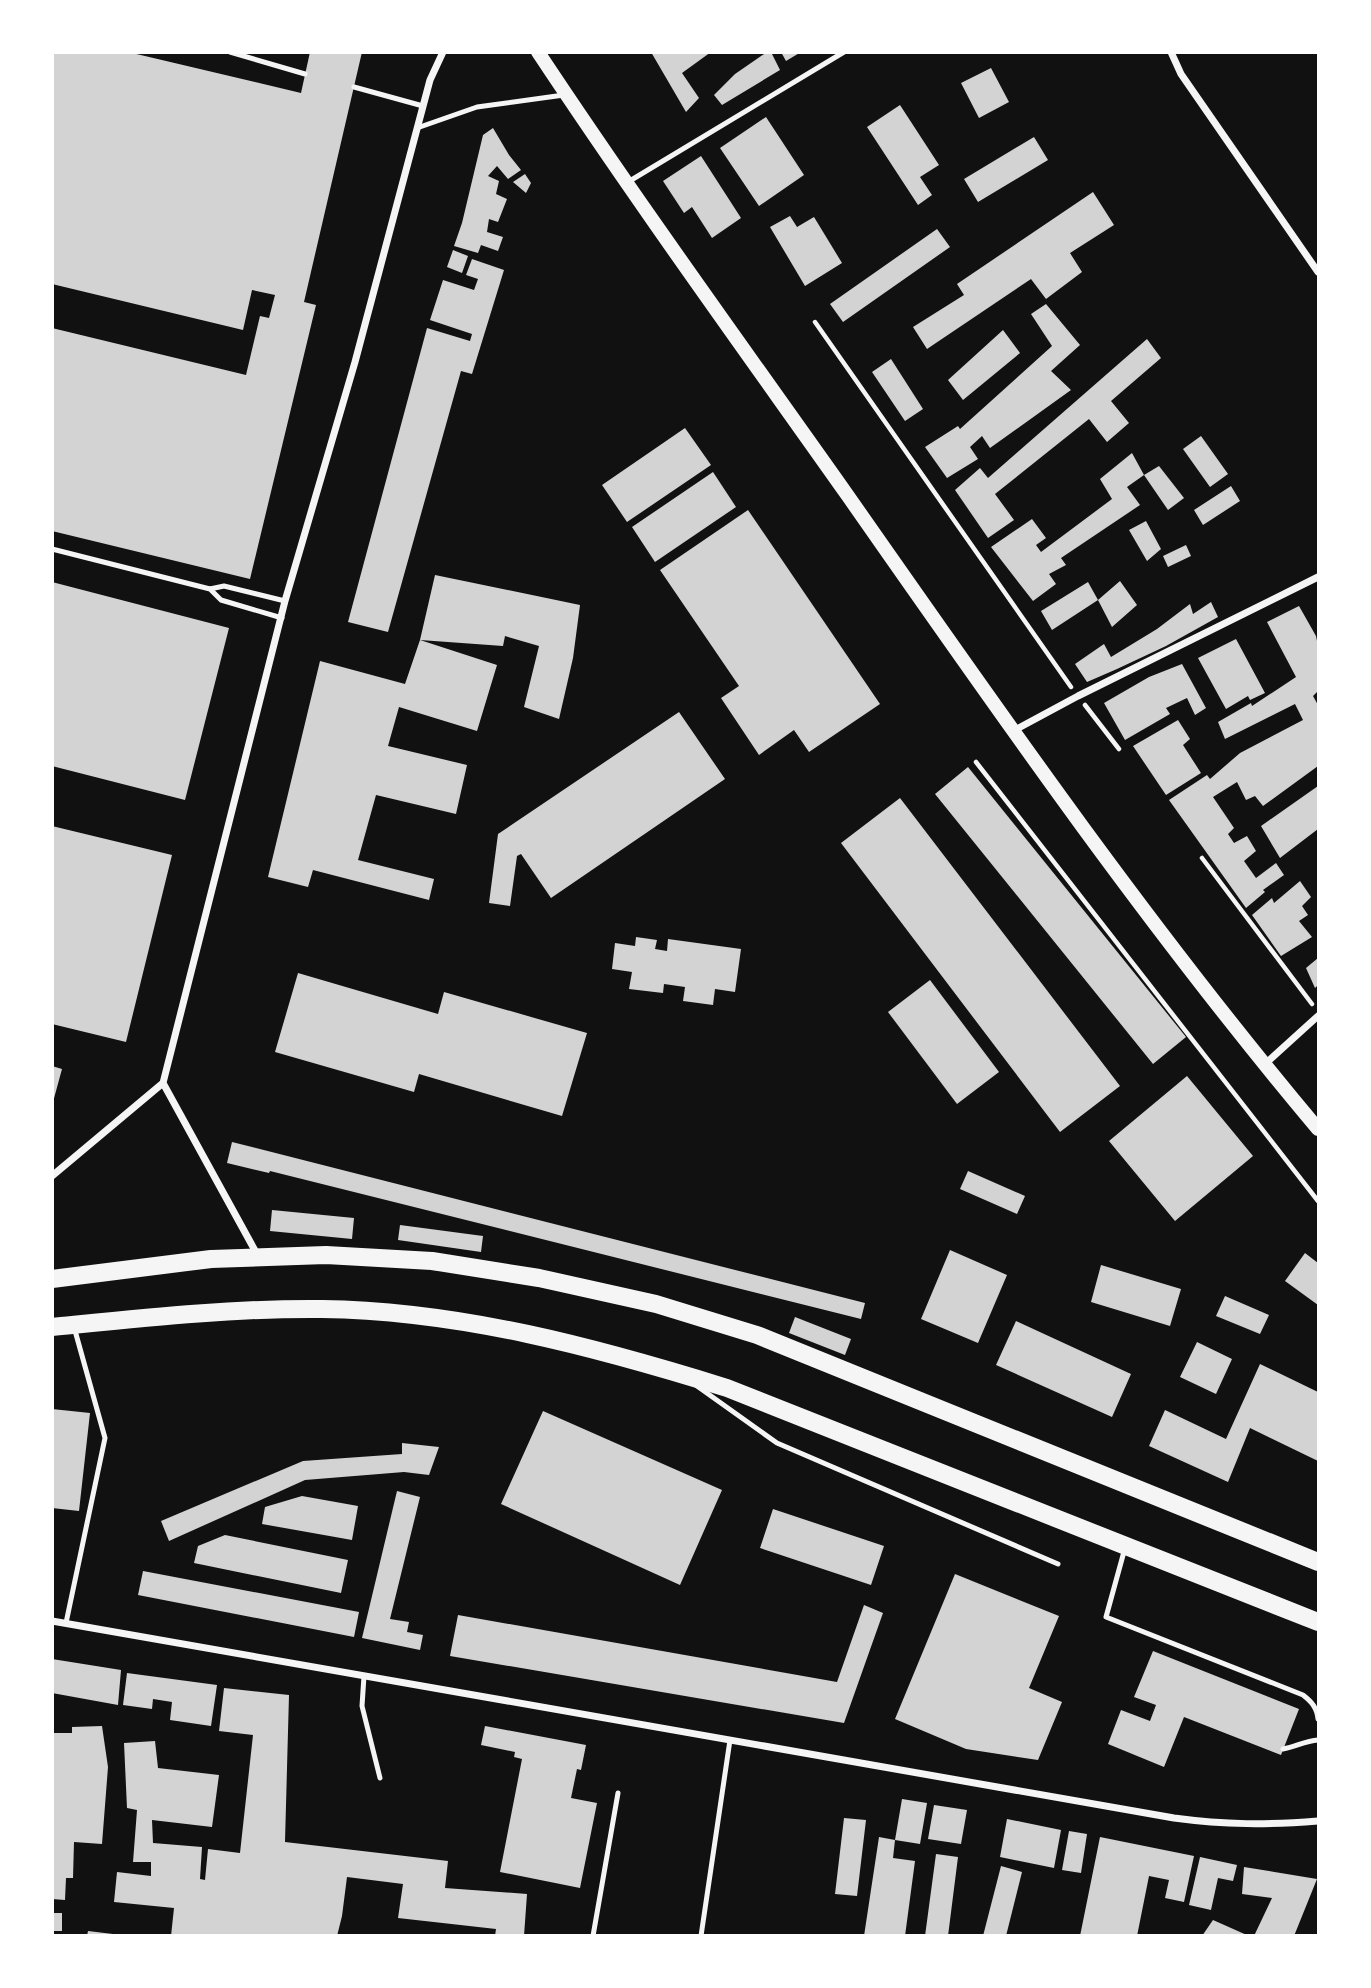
<svg xmlns="http://www.w3.org/2000/svg" width="1371" height="1988" font-family="Inter,sans-serif">
<rect width="100%" height="100%" fill="#111"/>
<path fill="#d3d3d3" d="M52 52H128L301 93 310 52H362L304 302 316 305 250 579 52 531V328L246 375 260 316 269 318 275 295 252 290 243 330 52 284Z
M651 52H711L682 73 699 98 686 112Z
M767 52H771L780 70 722 105 714 95 735 74Z
M781 52H801L786 61Z
M991 68 1009 102 979 118 961 83Z
M900 105 939 165 920 177 932 195 918 205 867 127Z
M766 117 804 175 759 206 720 148Z
M493 128 509 155 521 170 508 179 497 166 488 176 499 181 496 194 507 199 498 222 489 219 487 232 503 237 498 251 481 245 478 253 454 246 462 223 483 135Z
M1034 137 1048 160 978 202 964 179Z
M701 156 741 218 712 238 692 207 684 213 663 181Z
M525 174 531 183 526 193 513 182Z
M1093 192 1114 225 1070 253 1082 272 1046 299 1031 279 927 349 913 327 964 295 957 284Z
M790 216 797 227 814 217 842 263 805 286 770 227Z
M937 229 950 247 843 322 830 304Z
M453 250 468 256 462 273 447 267Z
M472 259 504 270 472 374 461 371 388 632 348 622 427 328 470 341 472 334 430 320 443 280 474 290 478 279 466 275Z
M1046 304 1080 345 1051 371 1071 390 990 448 982 436 970 447 978 459 947 478 925 447 958 426 960 429 1052 346 1031 314Z
M1003 330 1020 353 963 400 948 380Z
M1147 339 1161 358 1111 401 1129 423 1107 442 1089 419 995 494 1014 520 988 538 955 490 980 468 988 478Z
M891 359 923 409 905 421 872 372Z
M685 428 711 465 627 522 602 485Z
M1201 436 1228 474 1210 487 1183 449Z
M1132 453 1144 475 1159 466 1184 498 1168 510 1144 475 1127 487 1140 505 1061 558 1066 565 1049 574 1056 584 1033 601 991 547 1032 519 1046 538 1036 545 1041 552 1112 499 1100 479Z
M713 472 736 507 655 562 632 527Z
M1231 486 1240 501 1203 525 1194 510Z
M748 510 880 704 809 752 794 730 759 755 721 698 739 686 660 570Z
M1146 521 1161 549 1147 561 1129 530Z
M1186 545 1191 556 1168 567 1163 556Z
M435 575 580 605 573 658 559 719 524 707 539 646 505 636 503 646 420 640 497 665 477 731 399 707 388 746 467 765 456 814 376 795 358 860 434 879 429 900 313 870 308 887 268 877 320 661 405 684 420 640Z
M1120 581 1137 605 1112 627 1098 600 1052 630 1041 611 1088 582 1098 600Z
M52 582 229 628 185 800 52 766Z
M1211 602 1218 617 1166 646 1117 669 1087 682 1075 664 1104 644 1111 657 1157 629 1190 604 1193 614Z
M1299 606 1316 636 1318 646V691L1313 696 1318 705V766L1263 806 1255 796 1246 800 1237 782 1213 797 1234 828 1228 834 1234 843 1247 836 1256 851 1244 861 1256 878 1276 863 1284 875 1263 890 1265 892 1246 908 1169 800 1207 775 1210 779 1240 753 1303 720 1295 704 1225 739 1218 722 1251 703 1252 706 1296 677 1267 622Z
M1236 639 1265 693 1250 700 1248 696 1226 709 1198 658Z
M1182 664 1206 708 1195 715 1187 698 1166 708 1170 714 1125 740 1104 703 1149 677Z
M679 712 725 779 551 898 521 854 517 856 510 906 489 903 498 834Z
M1178 720 1190 739 1183 745 1201 773 1166 795 1133 746Z
M968 767 1186 1037 1153 1064 935 794Z
M1318 786V829L1280 858 1261 826Z
M900 798 1120 1086 1060 1132 841 843Z
M52 826 172 855 126 1042 52 1024Z
M1300 881 1311 897 1302 906 1308 915 1299 921 1312 937 1281 956 1252 915 1272 898 1274 903Z
M636 937 657 940 655 949 667 951 668 939 741 949 735 992 715 989 713 1005 683 1001 685 987 664 984 663 993 629 989 632 972 612 969 615 943 635 946Z
M1318 958V985L1315 988 1306 968Z
M298 973 438 1014 444 992 587 1033 562 1116 419 1074 414 1092 275 1052Z
M930 980 999 1072 957 1104 888 1012Z
M52 1066 62 1069 53 1102H52Z
M1187 1076 1253 1156 1175 1221 1109 1141Z
M232 1142 865 1303 861 1319 270 1171 269 1173 227 1163Z
M968 1171 1025 1196 1017 1214 960 1189Z
M272 1210 354 1218 352 1239 270 1231Z
M400 1225 483 1236 481 1252 398 1240Z
M950 1250 1007 1275 978 1343 921 1319Z
M1305 1253 1318 1263V1305L1285 1281Z
M1101 1265 1181 1289 1170 1326 1091 1302Z
M1225 1296 1269 1315 1260 1334 1216 1316Z
M795 1317 851 1339 845 1355 789 1333Z
M1016 1321 1131 1374 1112 1417 996 1365Z
M1197 1342 1232 1359 1216 1394 1180 1377Z
M1260 1364 1318 1392V1461L1250 1428 1228 1482 1149 1446 1165 1410 1226 1439Z
M52 1409 90 1413 79 1511 52 1508Z
M543 1411 722 1490 680 1585 501 1504Z
M402 1443 439 1447 429 1475 404 1472 305 1480 169 1541 161 1521 303 1461 402 1454Z
M397 1491 420 1497 390 1619 409 1622 407 1632 423 1635 420 1650 362 1638Z
M302 1496 358 1506 352 1540 262 1524 265 1507Z
M773 1509 884 1546 871 1585 760 1548Z
M225 1535 348 1560 341 1593 194 1563 198 1546Z
M143 1571 359 1612 354 1637 138 1595Z
M955 1574 1059 1616 1029 1688 1062 1702 1038 1760 966 1749 895 1719Z
M864 1605 883 1613 844 1723 450 1656 458 1615 837 1682Z
M1153 1651 1299 1709 1281 1755 1184 1717 1164 1767 1108 1744 1121 1710 1150 1721 1156 1705 1134 1697Z
M52 1659 121 1670 118 1705 52 1693Z
M127 1673 217 1685 211 1726 170 1720 172 1702 153 1699 152 1709 123 1705Z
M224 1688 289 1695 285 1842 448 1861 445 1888 527 1894 524 1936H495L496 1929 398 1918 403 1884 347 1877 342 1916 337 1936H171L174 1908 114 1902 117 1872 151 1876V1862H133L137 1810 127 1808 124 1743 155 1741 158 1768 219 1775 212 1827 152 1820 153 1843 202 1847 200 1879 205 1880 208 1849 240 1853 253 1735 219 1731Z
M102 1726 108 1767 102 1844 74 1842 73 1878H66L65 1900 52 1899V1733H72V1727Z
M485 1726 586 1745 581 1770 577 1769 571 1798 597 1803 580 1888 500 1872 522 1759 514 1757 515 1752 481 1745Z
M902 1799 927 1803 920 1844 895 1840Z
M934 1805 967 1810 961 1844 928 1839Z
M844 1818 866 1820 857 1896 835 1894Z
M1007 1819 1061 1830 1054 1868 1000 1857Z
M1069 1831 1087 1834 1081 1873 1062 1870Z
M879 1837 895 1840 893 1858 915 1861 905 1936H864Z
M1100 1837 1194 1856 1184 1902 1165 1898 1169 1880 1149 1876 1137 1936H1080Z
M936 1854 958 1857 948 1936H925Z
M1200 1857 1237 1865 1233 1881 1218 1878 1211 1910 1189 1905Z
M1001 1866 1022 1872 1006 1936H983Z
M1244 1867 1317 1879 1294 1936H1254L1272 1898 1242 1894Z
M52 1913H62V1931H52Z
M1213 1920 1249 1936H1202Z
M88 1931 113 1934V1936H87Z"/>
<g fill="none" stroke-linecap="round" stroke-linejoin="round">
<path stroke="#f5f5f5" stroke-width="4.5" d="M815 322 1071 687
M1085 705 1119 749
M976 762 1318 1201
M1202 858 1312 1004"/>
<path stroke="#f5f5f5" stroke-width="5" d="M230 52 305 74
M354 87 423 106
M417 128 477 107 564 95
M628 182 844 52
M52 549 210 589 224 586 285 601
M210 589 221 600 282 618
M697 1386 777 1443 1058 1564
M1125 1548 1106 1617 1303 1695C1312 1702 1317 1708 1318 1719
M66 1623 105 1438 74 1327
M364 1676 362 1706 380 1778
M1283 1749C1296 1747 1304 1741 1318 1740
M593 1936 618 1793
M701 1936 730 1740"/>
<path stroke="#f5f5f5" stroke-width="7" d="M1171 52 1181 74 1318 272
M1013 731 1078 696 1318 577
M1265 1064 1318 1016
M163 1083 285 601 355 362 430 80 443 52
M163 1083 258 1256
M52 1176 163 1083
M52 1621 1174 1818C1226 1825 1267 1825 1318 1821"/>
<path stroke="#f5f5f5" stroke-width="14" d="M538 52C638 203 744 349 848 496 999 712 1149 928 1318 1129"/>
<path stroke="#f5f5f5" stroke-width="18" d="M52 1279 211 1259 326 1255 432 1261 539 1278 656 1304 757 1335 1318 1562
M52 1327C142 1318 232 1308 322 1309 461 1311 595 1347 727 1388L1318 1622"/>
</g>
<rect width="1371" height="1988" fill="none" stroke="#ffffff" stroke-width="108"/>
</svg>
